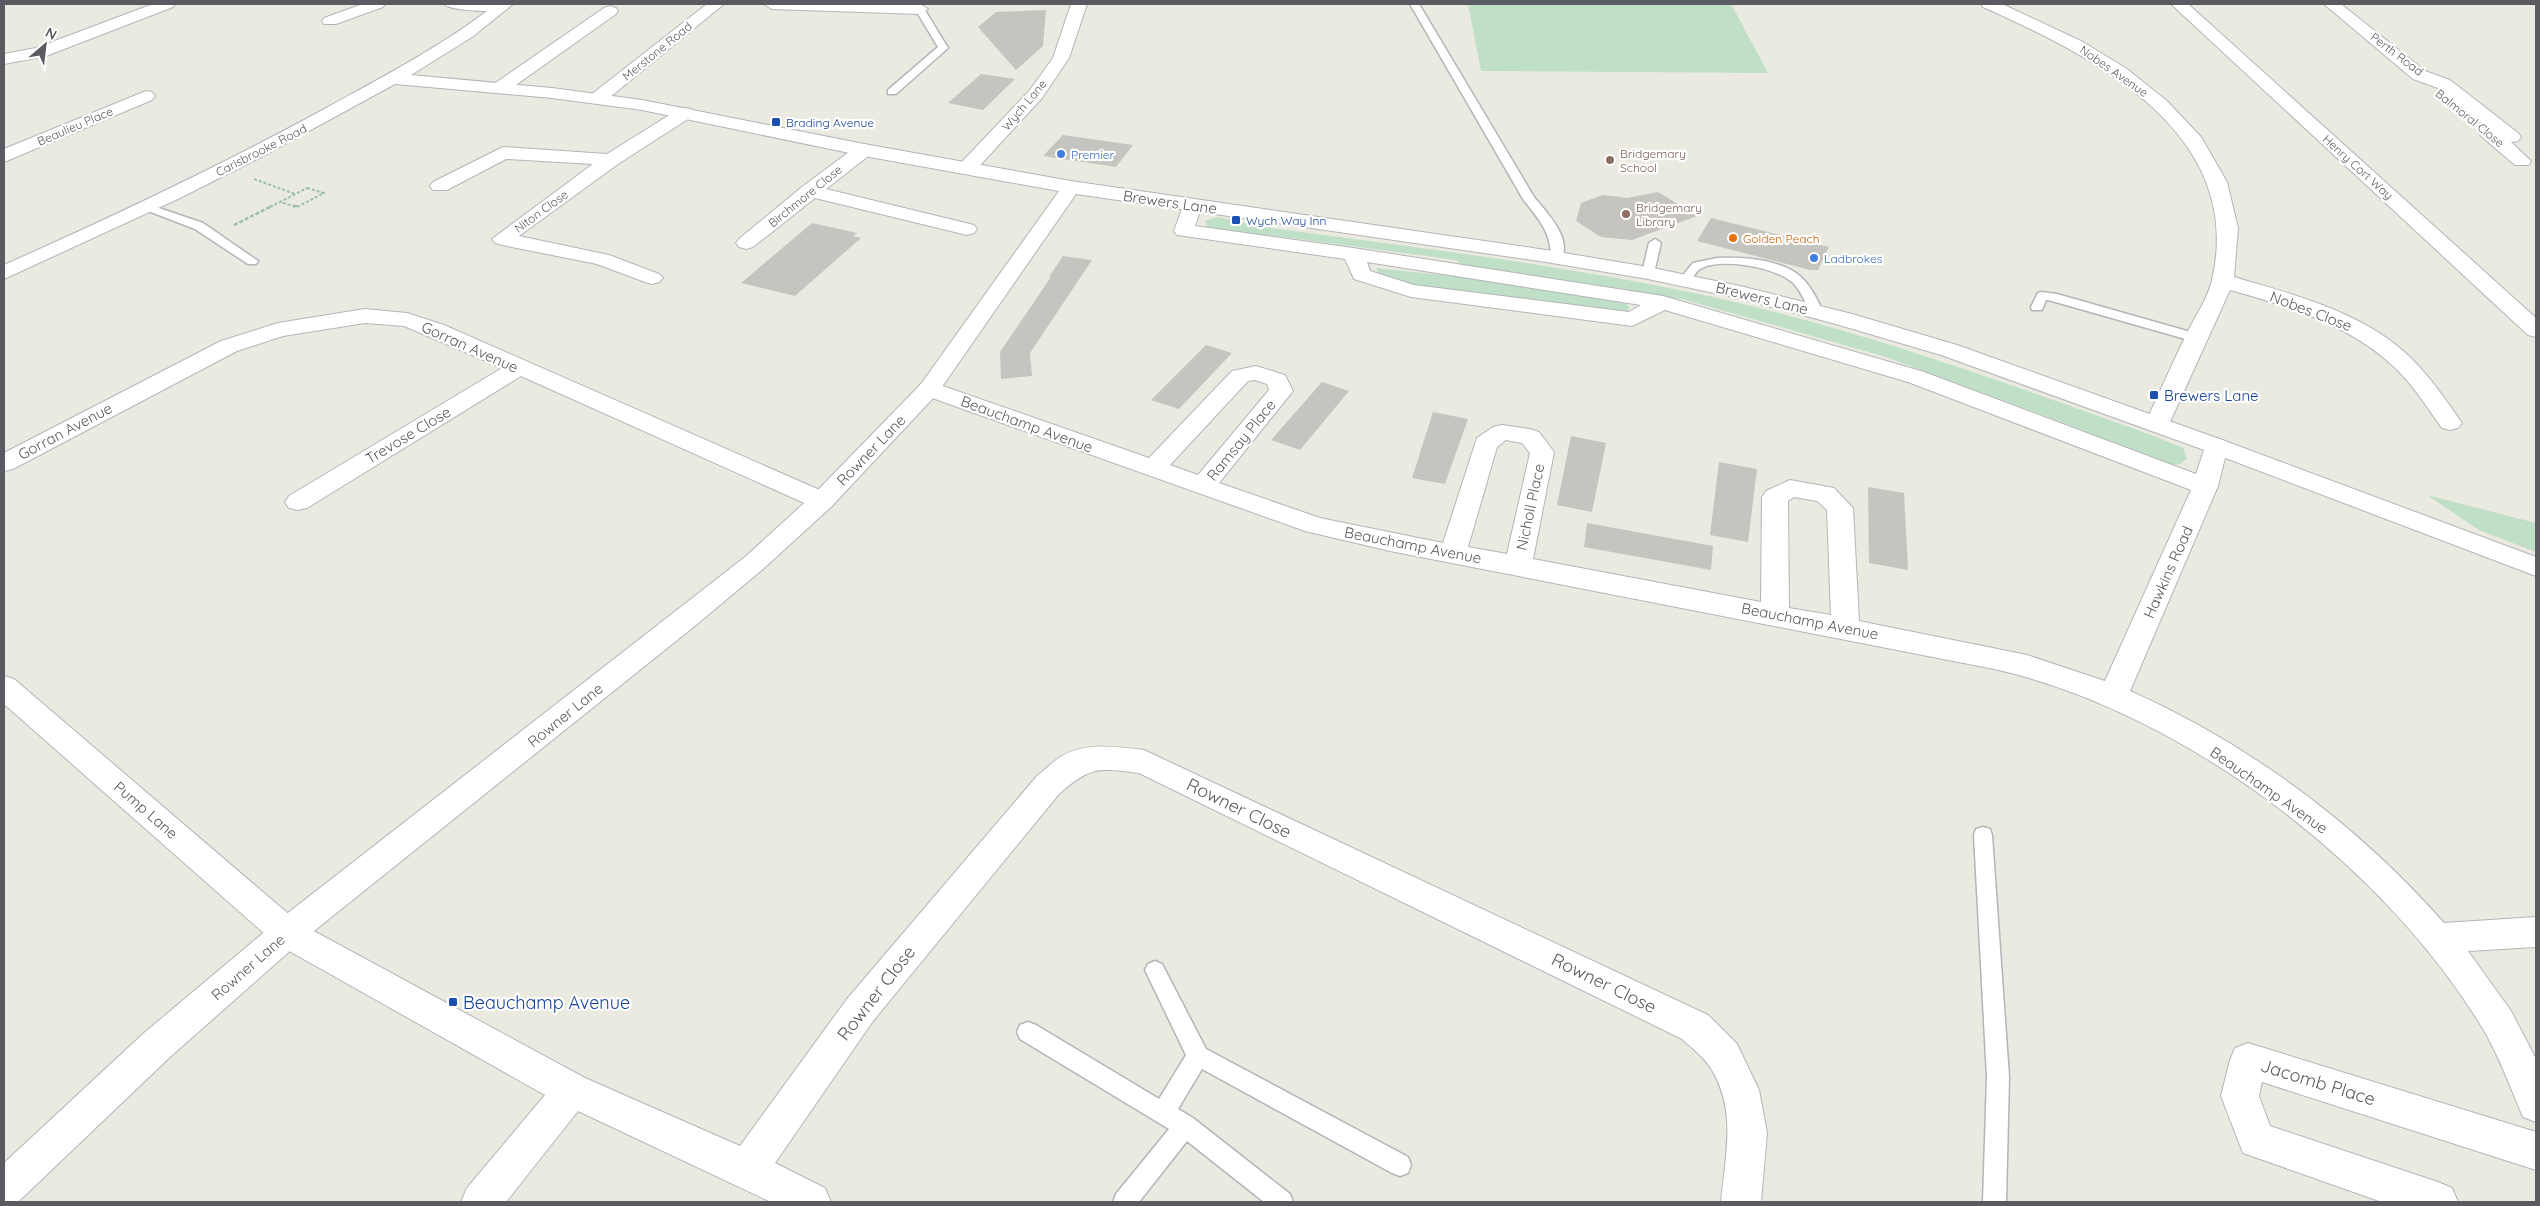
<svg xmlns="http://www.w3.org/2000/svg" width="2540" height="1206" font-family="Quicksand,sans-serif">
<rect width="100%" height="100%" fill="#eaeae1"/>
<path fill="#c0dfc7" d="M1468 4H1731L1768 73 1481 71Z
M1217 217 1265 227C1412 247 1559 264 1704 295 1860 329 2009 384 2159 438L2183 448 2187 459 2180 464 2166 466 2083 434 2085 431 1886 357 1682 299 1644 295 1462 265 1456 260 1269 235 1261 237 1208 229 1205 221Z
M1376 268 1487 280 1627 304 1629 308 1624 316 1420 288 1378 273Z
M2427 495 2536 523V552L2479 530Z"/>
<path fill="#c6c4be" d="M1046 10 1043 46 1016 70 978 27 996 12Z
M981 74 1015 79 983 110 948 103Z
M1063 135 1133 145 1116 167 1043 156Z
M1658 192 1697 216 1632 240 1601 237 1576 221 1581 203 1603 195 1627 198Z
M1711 218 1764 231 1829 247 1818 270H1810L1697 241Z
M812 223 857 233 853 236 861 238 795 296 741 283Z
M1063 256 1092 260 1030 353 1032 376 1001 379 1000 352 1051 277H1049Z
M1206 345 1232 353 1179 409 1151 400Z
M1322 382 1349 391 1300 450 1271 440Z
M1433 412 1468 419 1445 484 1412 478Z
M1571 436 1606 443 1592 512 1557 505Z
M1719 462 1757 469 1748 542 1710 535Z
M1868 487 1904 493 1908 570 1869 563Z
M1587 523 1713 546 1711 570 1584 547Z"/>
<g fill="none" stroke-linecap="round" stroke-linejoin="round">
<g stroke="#b4b5ba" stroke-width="3">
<path id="lane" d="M1410 4H1419L1534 197C1546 212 1573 238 1561 260L1557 261 1551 257C1551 231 1538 219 1523 199Z
M917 7H923L948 48 896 94H888V90L938 47 915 9Z
M147 204 203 223 258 261 256 264H248L195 229 143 209 141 207Z
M1655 239 1661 243 1654 273 1652 276H1644L1642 273 1649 243Z
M1717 258C1743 257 1779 259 1800 276 1811 286 1817 299 1823 312L1817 316 1812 315C1805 304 1802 291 1792 282 1774 267 1723 258 1702 268 1696 271 1693 277 1689 283H1681L1679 280 1693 263Z
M2042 292 2057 294 2201 335 2203 338 2196 342 2052 301 2046 300 2042 310H2032L2031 307 2038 293Z
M1983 827 1990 829 1992 835 2009 1077 2006 1202H1983L1987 1077 1974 835 1976 829Z
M1155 961 1162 964 1206 1049 1408 1157 1411 1165 1408 1173 1400 1176 1392 1173 1202 1069 1178 1109 1193 1118 1290 1194 1293 1202H1264L1187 1141 1139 1202H1113L1116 1194 1169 1129 1020 1039 1017 1032 1020 1025 1028 1022 1036 1025 1159 1099 1186 1055 1145 970 1148 964Z"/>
</g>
<g stroke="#b4b5ba" stroke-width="2">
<path id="street" d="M153 4H175L173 7 46 56 4 64V54L36 48Z
M363 4H385L383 7 336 24H324L322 21 324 18Z
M444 4H507L509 7C504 14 449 11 444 4Z
M707 4H724L604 102H592L589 98 592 94Z
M764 4H920L928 9 920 14 772 9Z
M1071 4H1087L1069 58 1042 98 973 173H959L957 169 959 165 1030 90 1053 58Z
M1981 4H2002L2083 42 2127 69 2167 101 2201 137 2227 182 2238 228 2234 277C2295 295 2363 312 2410 357 2430 377 2446 400 2462 423L2458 428 2450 430 2442 428C2426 406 2412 383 2392 365 2347 324 2288 306 2230 290L2169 424 2165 429 2157 431 2149 429 2145 424C2159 393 2173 362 2188 331 2196 315 2208 298 2212 280 2246 133 2095 57 1983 7Z
M2171 4H2188L2536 318V337L2528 335Z
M2324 4H2341L2425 71 2450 80 2518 133 2521 137 2518 141 2511 142 2531 161 2529 165H2515L2481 136 2478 132 2481 128 2487 127 2438 88 2413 79Z
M610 6 616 8 618 11 616 14 506 92H494L491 88 494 84 604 8Z
M146 91 152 92 155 96 152 100 4 162V149Z
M685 108 691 109 694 113 691 117 618 164 519 236 609 255 659 274 663 278 659 282 652 284 645 282 597 264 502 245 495 243 492 239 593 164 506 159 447 190H433L430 186 433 182 503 147 607 154 679 109Z
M864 144 871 146 873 150 871 154 826 189 974 225 977 229 974 233 967 235 815 198 753 247 746 249 739 247 736 243 739 239 802 187 857 146Z
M1192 199 1199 201 1202 205 1195 226 1353 248 1663 296 1924 372 2196 474 2207 441 2216 438 2225 441 2228 446 2218 486 2130 691C2249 744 2358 825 2444 923L2536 917V947L2468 951 2511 1011 2536 1059V1122L2523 1117C2511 1089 2501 1061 2486 1034 2388 867 2183 711 1994 669L1390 551 1305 531 921 394 917 389 921 384 929 382 937 384 1149 458 1232 371 1256 366 1285 375 1293 391 1219 483 1320 518 1443 543 1477 438 1493 427 1502 425 1530 429 1539 432 1554 452 1533 559 1761 602 1762 497 1766 491 1790 480 1834 488 1853 508 1859 621 2027 655 2105 681 2191 490 1908 382 1665 310 1632 326 1411 297 1354 279 1345 259 1177 235 1174 231 1185 201ZM1367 262 1641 305 1629 312 1414 285 1370 271ZM1255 380 1267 384 1269 390 1198 475 1170 465 1248 381ZM1506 440 1522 443 1530 453 1507 554 1468 547 1497 447ZM1794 497 1817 501 1827 510 1831 615 1789 608 1788 501Z
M365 309 407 313 444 325 831 495 835 501 831 507 822 509 813 507 521 376 307 508 298 510 289 508 285 502 289 496 502 368 404 326 365 323 283 336 237 351 13 469 4 471V453L221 341 278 323Z
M4 676 14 679 299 923 585 1078 740 1146 847 999 1037 776C1045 770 1053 761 1062 756 1085 742 1119 747 1144 750L1708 1015 1737 1044 1759 1090 1767 1133 1761 1202H1721C1725 1157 1737 1112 1712 1070 1705 1058 1692 1048 1682 1039L1139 773C1098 768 1091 766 1059 794L873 1021 775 1163 825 1188 831 1202H771L578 1111 506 1202H461L467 1188 545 1095 275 943 4 704Z
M2248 1043 2536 1132V1170L2262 1082 2259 1096 2270 1126 2438 1182 2452 1188 2458 1202H2382L2243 1153 2221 1096 2230 1060 2235 1048Z"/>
</g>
<g stroke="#b3b4ba" stroke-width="2">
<path id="secondary" d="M496 4H513L472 37 411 75 552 88 642 100 864 144 1071 181 1546 250 1648 267 1740 286 1852 314 1957 345 2225 441 2536 557V576L2207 451 1941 355 1836 324 1738 298 1648 279 1546 262 1076 194 937 394 831 507 763 569 696 625 299 943 170 1057 18 1202H4V1163L144 1033 275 923 745 557 813 495 921 384 1059 191 864 156 642 110 552 98 395 84 263 156 180 198 4 279V265C114 216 222 165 328 107 386 75 444 45 496 4Z"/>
</g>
<path stroke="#9abfad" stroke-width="2" stroke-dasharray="3 2" stroke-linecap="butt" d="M254 179 295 194
M307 188 324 193 297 207 280 202Z
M270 207 280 202"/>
<path stroke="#9abfad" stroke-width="2.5" stroke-dasharray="4 2" stroke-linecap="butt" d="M293 206H299
M234 225 272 206"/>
<use href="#lane" fill="#fff" fill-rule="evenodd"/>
<use href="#street" fill="#fff" fill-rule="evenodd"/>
<use href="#secondary" fill="#fff" fill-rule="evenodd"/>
</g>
<g fill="#1a4fb4" stroke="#fff" stroke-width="2">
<rect x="771" y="117" width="10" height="10" rx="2.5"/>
<rect x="1231" y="215" width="10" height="10" rx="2.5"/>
<rect x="2149" y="390" width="10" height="10" rx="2.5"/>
<rect x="448" y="997" width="10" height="10" rx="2.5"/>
</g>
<g fill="#3f7fe0" stroke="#fff" stroke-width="2">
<circle cx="1061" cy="154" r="5"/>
<circle cx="1814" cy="258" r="5"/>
</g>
<g fill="#8d6e63" stroke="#fff" stroke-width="2">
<circle cx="1610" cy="160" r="5"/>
<circle cx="1626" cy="214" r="5"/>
</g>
<circle fill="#e8710a" stroke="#fff" stroke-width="2" cx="1733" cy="238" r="5"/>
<g text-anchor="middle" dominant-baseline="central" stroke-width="4.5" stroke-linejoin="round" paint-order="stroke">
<g font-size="12" fill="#5a5b60" stroke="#fff">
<text transform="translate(657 51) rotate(-39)">Merstone Road</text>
<text transform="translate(2397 54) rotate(37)">Perth Road</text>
<text transform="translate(2114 71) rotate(35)">Nobes Avenue</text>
<text transform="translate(1024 105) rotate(-50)">Wych Lane</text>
<text transform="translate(2470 118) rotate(39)">Balmoral Close</text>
<text transform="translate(75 126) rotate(-23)">Beaulieu Place</text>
<text transform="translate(261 150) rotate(-27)">Carisbrooke Road</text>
<text transform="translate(2358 167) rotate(42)">Henry Cort Way</text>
<text transform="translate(805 196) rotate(-39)">Birchmore Close</text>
<text transform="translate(541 211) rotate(-36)">Niton Close</text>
</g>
<g font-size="12" fill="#164399" stroke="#fff" text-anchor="start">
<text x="786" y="122">Brading Avenue</text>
<text x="1246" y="220">Wych Way Inn</text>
</g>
<g font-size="12" fill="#785e54" stroke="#fff" text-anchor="start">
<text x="1620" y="153">Bridgemary<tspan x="1620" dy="14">School</tspan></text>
<text x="1636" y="207">Bridgemary<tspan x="1636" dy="14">Library</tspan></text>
</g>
<g font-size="12" fill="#366cbe" stroke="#fff" text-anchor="start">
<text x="1071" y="154">Premier</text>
<text x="1824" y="258">Ladbrokes</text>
</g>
<g font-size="12" fill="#c56008" stroke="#fff" text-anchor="start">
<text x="1743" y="238">Golden Peach</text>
</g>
<g font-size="15" fill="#5a5b60" stroke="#fff">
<text transform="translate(1170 202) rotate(8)">Brewers Lane</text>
<text transform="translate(1762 298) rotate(14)">Brewers Lane</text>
<text transform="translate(2311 311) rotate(21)">Nobes Close</text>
<text transform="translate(470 347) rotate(24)">Gorran Avenue</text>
<text transform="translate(1027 424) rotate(20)">Beauchamp Avenue</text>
<text transform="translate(65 431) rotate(-28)">Gorran Avenue</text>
<text transform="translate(408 435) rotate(-31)">Trevose Close</text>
<text transform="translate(1241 440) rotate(-51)">Ramsay Place</text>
<text transform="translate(871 450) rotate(-46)">Rowner Lane</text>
<text transform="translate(1530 507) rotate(-78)">Nicholl Place</text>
<text transform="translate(1413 545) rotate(11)">Beauchamp Avenue</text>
<text transform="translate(2168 572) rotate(-66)">Hawkins Road</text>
<text transform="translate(1810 621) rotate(11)">Beauchamp Avenue</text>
<text transform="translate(565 715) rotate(-39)">Rowner Lane</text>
<text transform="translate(2269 790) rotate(35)">Beauchamp Avenue</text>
<text transform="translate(146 810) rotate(41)">Pump Lane</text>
<text transform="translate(248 967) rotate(-41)">Rowner Lane</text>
</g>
<g font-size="15" fill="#164399" stroke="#fff" text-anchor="start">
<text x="2164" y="395">Brewers Lane</text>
</g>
<g font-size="18" fill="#5a5b60" stroke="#fff">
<text transform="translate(1239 808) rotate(26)">Rowner Close</text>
<text transform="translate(1604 983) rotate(26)">Rowner Close</text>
<text transform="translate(876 993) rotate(-52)">Rowner Close</text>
<text transform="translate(2318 1082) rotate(17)">Jacomb Place</text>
</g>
<g font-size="18" fill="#164399" stroke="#fff" text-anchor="start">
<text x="463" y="1002">Beauchamp Avenue</text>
</g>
</g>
<rect width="2540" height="1206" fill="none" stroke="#5a5b60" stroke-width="10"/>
<g transform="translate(45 45) rotate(28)" stroke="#ffffff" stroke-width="4" paint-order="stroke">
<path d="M0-4L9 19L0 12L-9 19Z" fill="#5a5b60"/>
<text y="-8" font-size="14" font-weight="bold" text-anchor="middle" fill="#5a5b60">N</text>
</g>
</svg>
